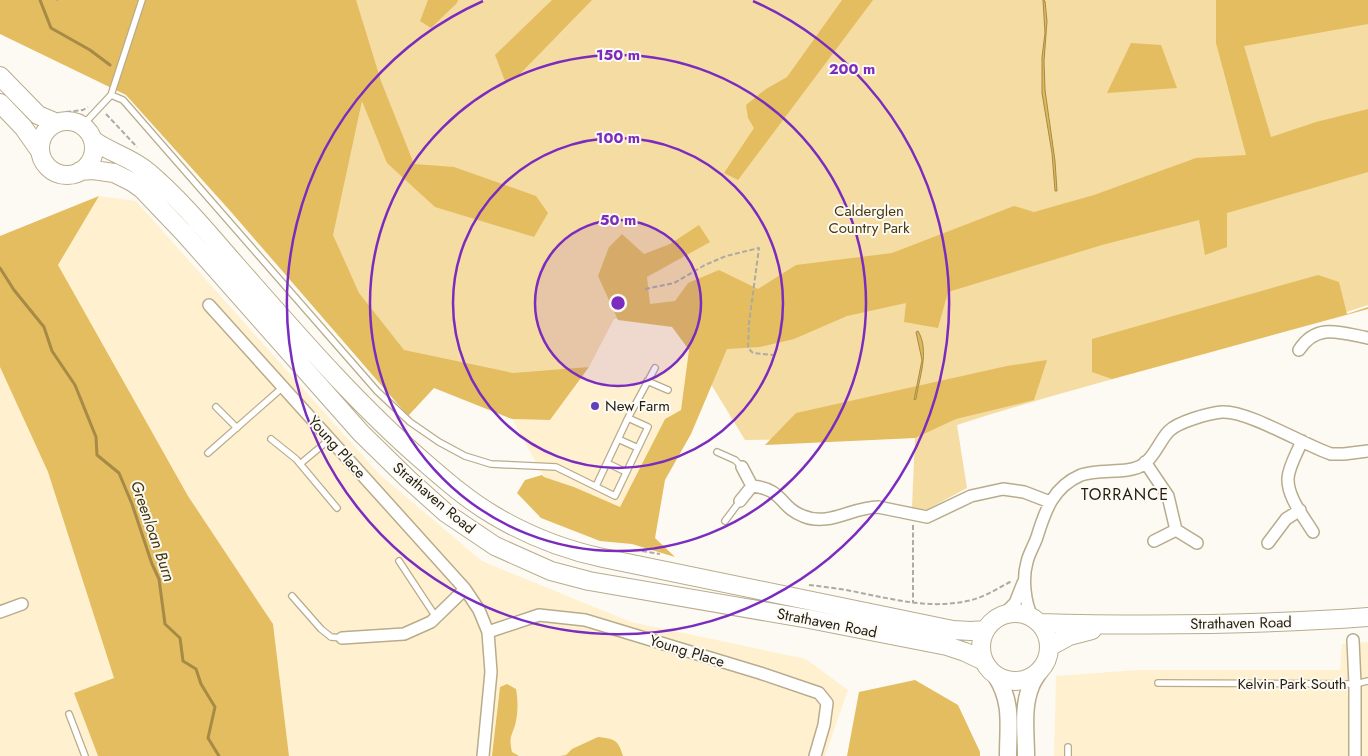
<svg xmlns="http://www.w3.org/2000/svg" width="1368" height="756" font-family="Jost,sans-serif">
<rect width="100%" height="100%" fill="#fcfaf3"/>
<path fill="#fff1d0" d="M99 196 136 201 379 474 482 561 631 622 806 659 848 690 825 756H289L273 624 188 496 58 265Z
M614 319 672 327 689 351 681 410 665 419 620 508 574 487 544 477 512 419 550 420 589 367Z
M0 367 48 472 114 678 74 693 98 756H0Z
M1368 642V756H1054L1056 676 1137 670H1340L1342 644Z"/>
<path fill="#f5dca3" d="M0 0H1368V305C1233 350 1093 381 957 425L967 488 926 510 912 507 915 438 745 440 672 320 614 319 589 367C527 379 465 370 403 365L143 87Z"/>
<path fill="#e3bd5f" d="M0 0H356L381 81 414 164 454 167 536 196 548 213 534 237 435 207 387 163 362 101 333 235 359 293 404 350 513 373 589 367 550 420 512 419 434 388 408 416 232 213 126 95 0 34Z
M428 0H458L457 3 431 28 420 21Z
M552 0H592L517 77 505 81 495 55Z
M842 0H873L738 180 724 173 754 128 748 118 746 105 766 89 787 77Z
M1216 0H1368V24L1244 46 1271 137 1316 122 1368 109V172L1227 213V247L1205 255 1199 220 1102 245 948 292 938 328 904 322 906 303 847 316 794 339 760 347 727 349 691 434 665 480 655 538 675 557 632 544 600 541 541 518 517 493 525 480 542 475 544 477 574 487 620 507 665 419 681 410 689 350 672 327 618 320 598 276 609 247 622 234 644 254 670 244 699 225 710 242 647 277 650 304 675 301 688 283 719 270 758 289 796 265 892 253 1014 206 1034 212 1094 195 1196 158 1246 155 1216 43Z
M1131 43 1161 45 1177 88 1107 93Z
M99 196 58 265 188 496 273 624 289 756H98L74 693 114 678 48 472 0 367V236Z
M1318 275 1339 282 1347 314 1368 307V309L1112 379 1092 372V339Z
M1047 360 1034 400 956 419 915 438 765 445 796 413 1007 366Z
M915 680 958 705 980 752V756H847L859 692Z
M507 684 516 689C518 700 518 710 516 721 513 736 508 734 512 752L519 756H492L500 687Z
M598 737C614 739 618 739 623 756H560L566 755 572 749Z"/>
<path fill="#deb95b" stroke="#a68a45" d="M1043 0 1045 1 1047 21 1044 61 1045 90 1055 161 1057 191H1055L1052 153 1042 93V57L1045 33Z
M918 331C930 351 919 378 916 399L914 400 922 360 916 332Z"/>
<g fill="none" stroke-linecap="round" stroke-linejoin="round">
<path stroke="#a68a45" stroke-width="3" d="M40 0 51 28 90 50 110 65
M0 268 14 290 44 327 52 351 75 385 96 437 97 455 119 473 132 504 152 564 159 579 165 624 180 638 183 661 196 669 201 684 215 707 208 738 219 756"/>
<g stroke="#b9ac8c" stroke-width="8">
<path id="lane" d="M111 95 123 100 377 391 410 422 439 442 465 456 491 464 556 467 615 496 648 427 628 418 596 486
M82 126 111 95 142 0
M647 381 668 390
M216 407 237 428
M628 418 655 368
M271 439 296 459 337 508
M618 439 638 448
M717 452 735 460 742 467
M208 453 283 387
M607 463 626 472
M300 464 330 439
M725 521 740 501
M399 561 436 617
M292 596 321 629 331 637 342 638
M1158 683 1355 684 1368 681
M69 714 85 756
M1068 756V747"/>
</g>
<g stroke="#b9ac8c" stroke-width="14">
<path id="street" d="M209 305 465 589 479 610 488 632 491 672 483 756
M1299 350C1317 322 1341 333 1368 338
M1302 441C1297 453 1289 466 1288 478 1287 497 1304 517 1313 532
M1145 462 1168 496 1176 530
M742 467 752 486
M740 501 752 486C784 489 779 507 803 516 829 527 852 507 878 507L927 517 971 496 1003 489 1024 492 1050 502
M1154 541 1176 530 1197 543
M1268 543 1286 519 1300 510
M0 612 22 604
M1004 614 1015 603 1023 583
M1032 617C1025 602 1022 579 1027 562 1029 553 1034 546 1037 537 1045 511 1053 487 1081 475 1100 468 1129 475 1144 464 1155 456 1160 440 1169 431 1178 422 1209 413 1222 412 1247 410 1304 445 1331 454H1344L1368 451
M488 632 539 615 585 620 760 673 819 693 827 703 824 725 815 756
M342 638 404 634 431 622 465 589
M1353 640 1355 684V756"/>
</g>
<g stroke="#b9ac8c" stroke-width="19">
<path id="secondary" d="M996 676C1013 703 1008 725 1008 756
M1026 756C1026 733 1022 707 1031 686 1033 680 1038 674 1041 669"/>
</g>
<g stroke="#b9ac8c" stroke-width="20">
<path id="primary" d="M0 76 38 115 57 123
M0 103 23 127 40 151
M40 148a27 27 0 1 1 54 0a27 27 0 1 1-54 0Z
M93 140C110 153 131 157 148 172 180 199 208 233 236 265 296 333 355 402 423 461 446 481 469 501 495 516 529 536 565 550 603 558L953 630 971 631 985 630
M80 171 93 170 114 173 132 182 142 189 184 233 361 433 408 479 446 513 495 546 551 571 589 581 809 619 947 646 965 652 984 661
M981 647a34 34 0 1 1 68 0a34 34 0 1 1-68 0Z
M1039 623C1149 626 1259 625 1368 617
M1049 647 1069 636 1092 630"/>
</g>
<path stroke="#aeaaa1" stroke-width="2" stroke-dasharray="5 2.5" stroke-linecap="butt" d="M57 1V0
M66 112 83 110 88 107
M106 114 137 147
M36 164C44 178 57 185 73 183
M645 289 674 283 705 265 726 256 759 248 749 323 748 348 753 353 773 355
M913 525V603
M642 551 660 554
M809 585C826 587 844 589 861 593 897 600 931 609 967 601 984 598 998 588 1012 581"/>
<use href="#lane" stroke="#fff" stroke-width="5.5"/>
<use href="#street" stroke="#fff" stroke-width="11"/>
<use href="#secondary" stroke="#fff" stroke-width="16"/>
<use href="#primary" stroke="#fff" stroke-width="18"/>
</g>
<circle cx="618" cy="303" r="83" fill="#7b2cbf" fill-opacity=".12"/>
<g fill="none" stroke="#7b2cbf" stroke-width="2.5">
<circle cx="618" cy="303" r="83"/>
<circle cx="618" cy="303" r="165"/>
<circle cx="618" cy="303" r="248"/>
<path d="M753 1A331 331 0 1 1 483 1"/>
</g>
<circle fill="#643fb8" stroke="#fcfaf3" stroke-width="2" cx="595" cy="406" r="5"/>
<g text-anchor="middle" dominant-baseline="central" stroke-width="4" stroke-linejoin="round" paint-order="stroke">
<g font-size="15" fill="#47380f" stroke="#fcfaf3">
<text x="869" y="211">Calderglen<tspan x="869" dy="17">Country Park</tspan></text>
</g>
<g font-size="15" fill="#231d11" stroke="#fcfaf3" text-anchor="start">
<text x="605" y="406">New Farm</text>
</g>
<g font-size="15" fill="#231d11" stroke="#fcfaf3">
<text transform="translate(337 447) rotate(48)">Young Place</text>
<text transform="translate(434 498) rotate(40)">Strathaven Road</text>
<text transform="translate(827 623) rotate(11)">Strathaven Road</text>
<text transform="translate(1241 623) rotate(-1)">Strathaven Road</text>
<text transform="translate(687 651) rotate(17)">Young Place</text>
<text x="1292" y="684">Kelvin Park South</text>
</g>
<g font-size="16" letter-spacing="1" fill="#231d11" stroke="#fcfaf3">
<text x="1125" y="494">TORRANCE</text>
</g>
<g font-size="16" font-style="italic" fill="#44350b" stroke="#fcfaf3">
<text transform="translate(153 531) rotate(71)">Greenloan Burn</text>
</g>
</g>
<circle cx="618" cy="303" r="8" fill="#7b2cbf" stroke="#fcfaf3" stroke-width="2.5"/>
<g font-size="15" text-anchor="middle" font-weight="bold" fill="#7b2cbf" stroke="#fcfaf3" stroke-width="4" stroke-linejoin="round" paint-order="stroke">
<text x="618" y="60">150 m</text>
<text x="852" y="74">200 m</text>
<text x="618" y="143">100 m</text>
<text x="618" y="225">50 m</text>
</g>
</svg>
